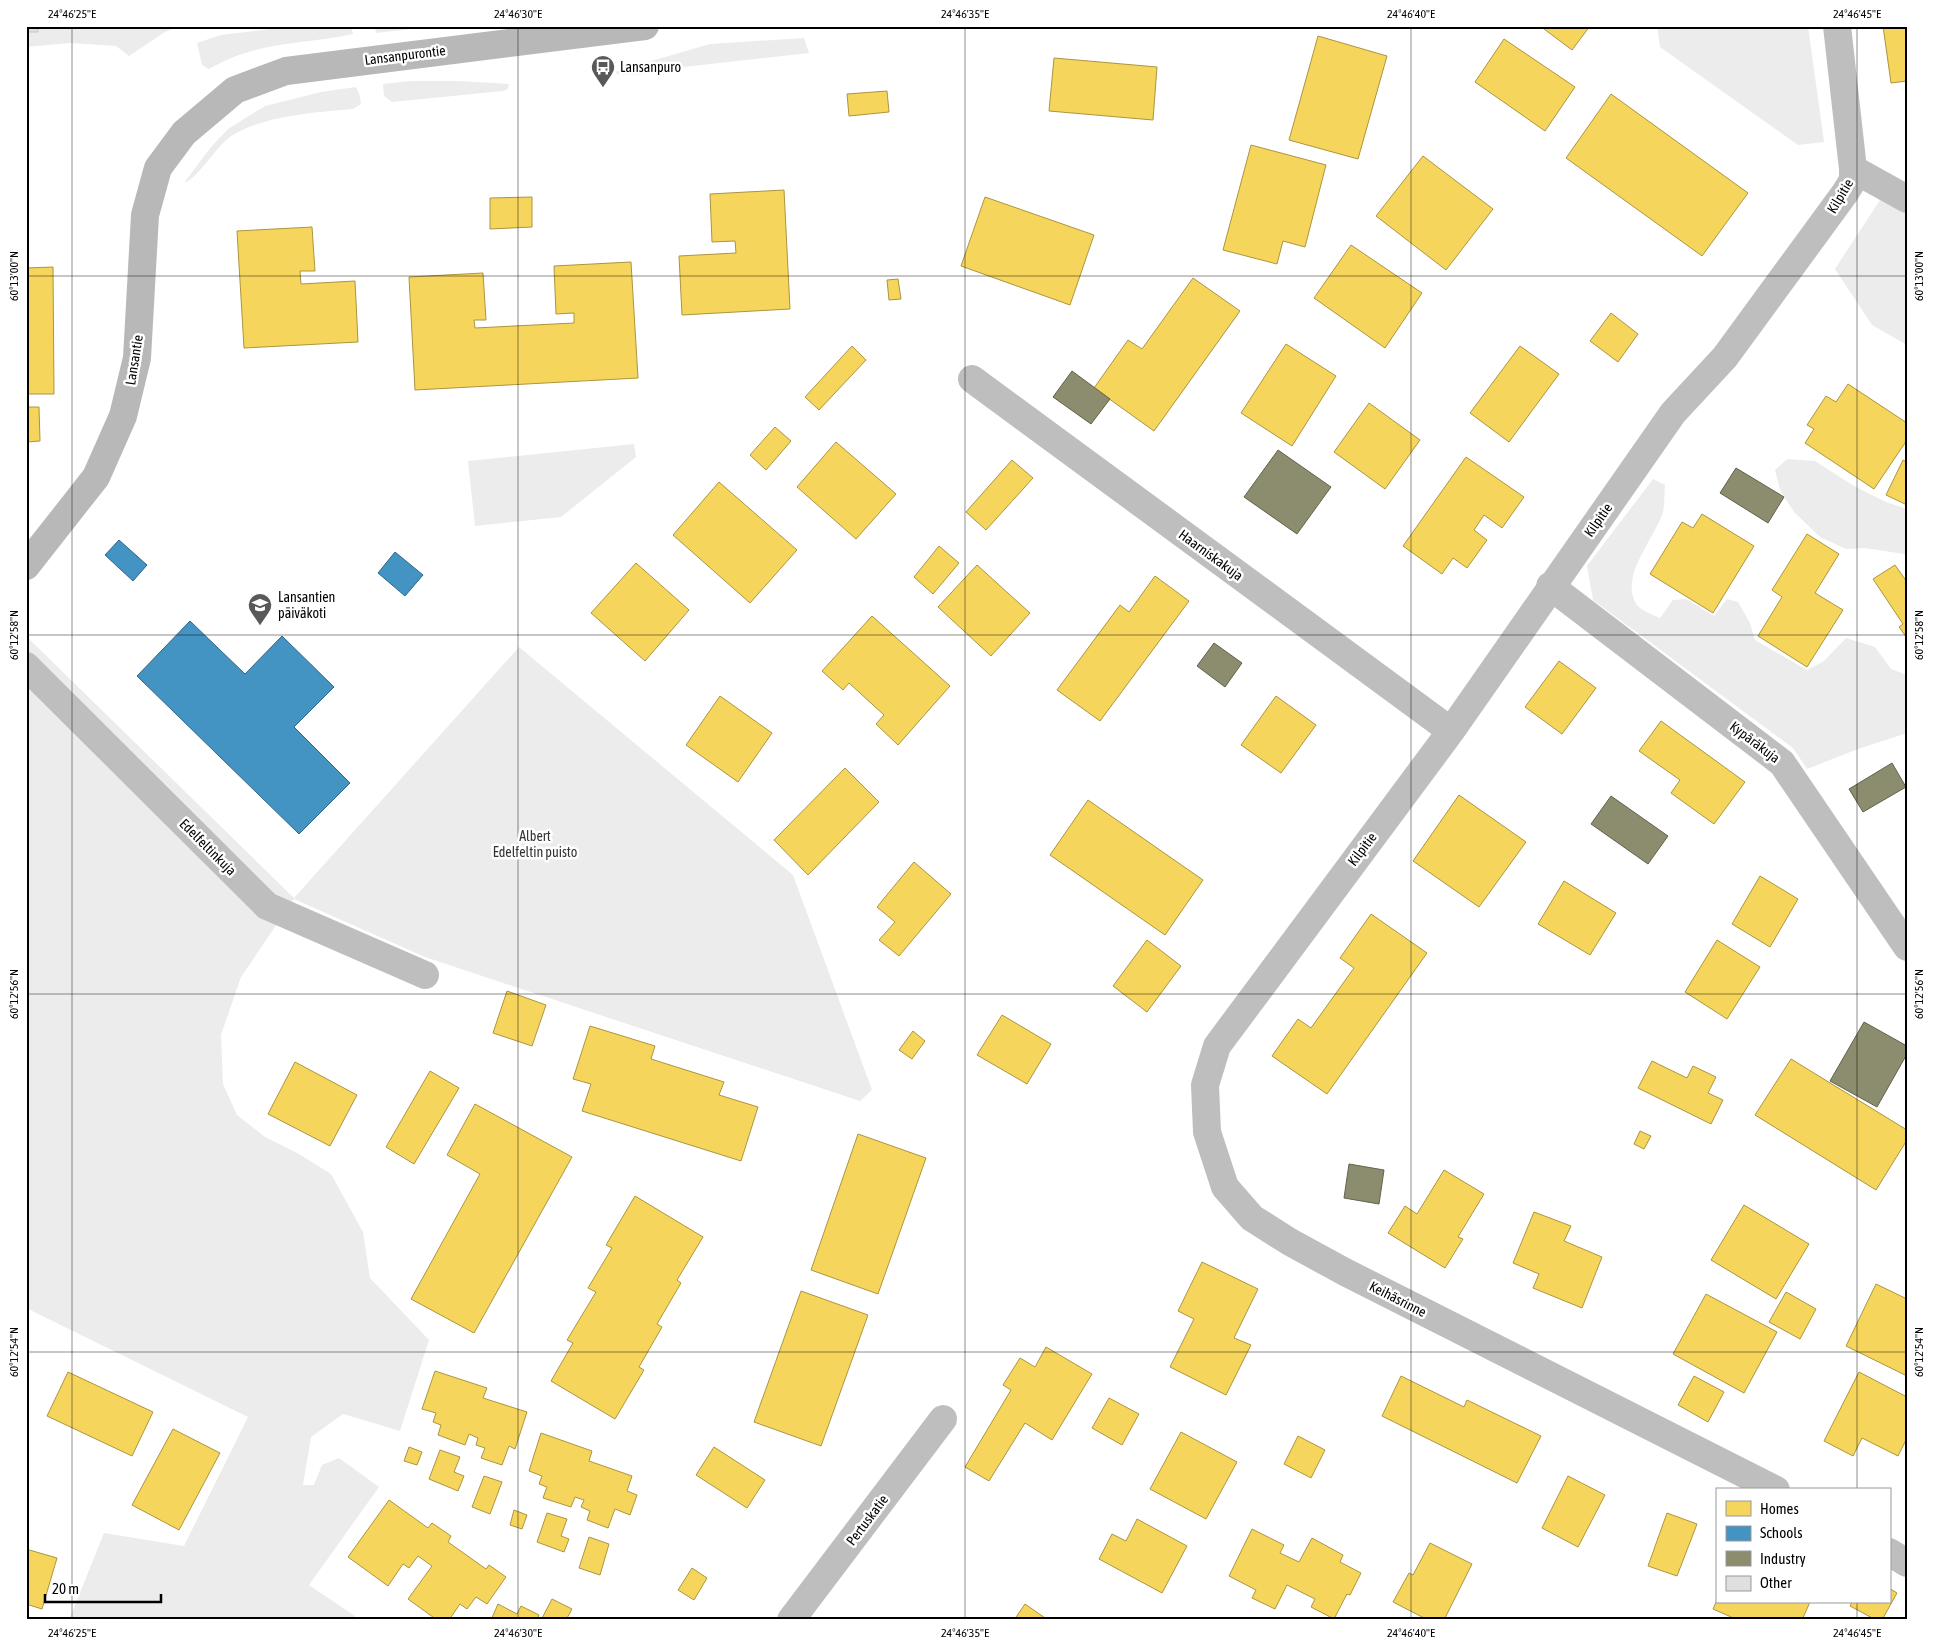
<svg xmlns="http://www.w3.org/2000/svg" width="1933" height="1646" font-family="'Asap Condensed',sans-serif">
<rect width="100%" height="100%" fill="#fff"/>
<path fill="#ececec" d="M26 26H179L165 32 129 56 116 46 71 43 26 47Z
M297 26H351L353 34C302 45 256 41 209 69L202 65 197 43 221 35Z
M375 26H437L376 33Z
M1657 26H1808L1824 142 1798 145 1660 47Z
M804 38 809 53 683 67 640 75 616 74 617 71 710 44Z
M410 81H460L509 84 508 89 503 91 392 102 384 96 383 84Z
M356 87 360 96 361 104 353 109C317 112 263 116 233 135 215 146 200 177 184 183L211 147 228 129 265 106 321 92Z
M1880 200 1907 214V345L1872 325 1835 269Z
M634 444 636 457 561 517 475 526 468 461Z
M1787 459 1815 461 1854 486 1886 502 1907 509V557L1904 554 1865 548 1846 549 1820 537 1794 512 1780 490 1775 470Z
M1653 479 1665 485C1664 494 1665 504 1663 512 1655 538 1618 578 1637 605 1641 610 1653 615 1660 618L1673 600 1686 599 1714 616 1727 599 1738 602 1750 623 1755 640 1807 670 1824 661 1846 638 1875 647 1891 669 1907 675V733L1858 749 1807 769 1793 748 1593 600 1587 566Z
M26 636 294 898 519 647 793 875 872 1090 860 1101 425 957 294 899 241 977 221 1035 223 1084 237 1115 265 1137 299 1154 331 1174 363 1232 370 1278 429 1340 400 1431 343 1414 311 1437 303 1485H314L322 1465 339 1458 379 1487 309 1585 355 1616 352 1620H69L104 1533 184 1546 248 1417 26 1308Z"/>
<path fill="#f6d55c" stroke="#ac9540" d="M1540 26H1590L1572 50Z
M1883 26H1907V81L1891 83Z
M1318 36 1387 56 1358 159 1289 140Z
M1504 39 1575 87 1545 131 1475 82Z
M1054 58 1157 67 1153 120 1049 111Z
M887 91 889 112 849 116 847 94Z
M1611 94 1748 193 1702 256 1566 158Z
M1251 145 1326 165 1305 247 1283 241 1277 264 1223 250Z
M1423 156 1493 209 1446 270 1376 216Z
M784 190 790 309 682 315 679 256 736 253 735 241 712 242 710 194Z
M532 197V227L490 229V198Z
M985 197 1094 235 1070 305 961 266Z
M312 227 315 271H300L301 284 355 281 358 342 244 348 237 231Z
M1351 245 1422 293 1385 348 1314 298Z
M631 262 638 378 415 390 409 277 483 273 486 320H474L475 328 574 323V313L556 314 554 266Z
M53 267 54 394H26V268Z
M1193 278 1240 311 1154 431 1094 388 1128 340 1142 349Z
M898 279 901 299 889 300 887 280Z
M1611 313 1638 334 1618 362 1590 341Z
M1286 344 1336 376 1292 446 1241 413Z
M852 346 866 360 819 410 805 397Z
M1520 346 1559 374 1509 442 1470 413Z
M1848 384 1907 423V440L1874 489 1805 443 1814 429 1807 425 1826 396 1836 402Z
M1369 403 1420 440 1385 489 1334 452Z
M26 407H39L40 441 26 442Z
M775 427 791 441 766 470 750 455Z
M836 442 896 494 856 539 797 487Z
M1466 457 1524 497 1502 528 1484 515 1474 530 1487 540 1467 568 1453 558 1442 574 1403 546Z
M1012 460 1033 478 986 530 966 512Z
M1903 460 1907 462V505L1886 495Z
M719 482 797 550 750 603 673 535Z
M1702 514 1754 546 1713 613 1650 574 1682 522 1693 528Z
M1807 534 1839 554 1815 593 1843 610 1807 667 1758 636 1782 597 1772 590Z
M939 546 959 563 933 594 914 577Z
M636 563 689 610 645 661 591 613Z
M977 565 1030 613 991 656 938 607Z
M1895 565 1907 582V638L1899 627 1903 624 1873 579Z
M1155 576 1189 601 1100 721 1057 690 1120 605 1129 612Z
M872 616 950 686 898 745 876 724 884 715 849 683 843 690 822 671Z
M1559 661 1596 688 1562 734 1525 707Z
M720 696 772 733 738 782 686 745Z
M1276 696 1316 725 1281 773 1241 745Z
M1661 721 1745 782 1714 824 1671 793 1680 780 1639 751Z
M845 768 879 802 808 875 774 840Z
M1459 795 1526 842 1479 907 1413 861Z
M1088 800 1203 880 1165 935 1050 855Z
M914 862 951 894 899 956 879 940 895 922 877 907Z
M1760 876 1798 899 1770 947 1732 924Z
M1564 881 1616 913 1590 955 1538 924Z
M1371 914 1427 953 1327 1094 1272 1056 1298 1019 1311 1028 1354 968 1340 958Z
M1147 940 1181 966 1147 1012 1113 986Z
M1717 940 1760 967 1727 1019 1685 992Z
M507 991 546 1005 532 1046 493 1033Z
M1002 1015 1051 1044 1027 1084 977 1055Z
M590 1026 655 1046 651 1059 724 1082 719 1095 758 1107 741 1161 582 1111 591 1084 573 1079Z
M913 1031 925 1041 912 1059 899 1050Z
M1791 1059 1907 1130V1140L1876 1190 1755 1115Z
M1652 1061 1687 1078 1693 1066 1716 1077 1708 1093 1723 1100 1711 1124 1638 1088Z
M295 1062 357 1095 330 1146 268 1114Z
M430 1071 459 1088 414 1164 386 1147Z
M475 1104 572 1157 474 1333 411 1299 480 1174 447 1155Z
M1640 1131 1651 1136 1644 1149 1634 1144Z
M858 1134 926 1158 878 1294 811 1270Z
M1444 1170 1484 1194 1458 1237 1463 1239 1445 1268 1388 1233 1405 1206 1417 1214Z
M635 1196 703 1237 677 1280 681 1283 657 1324 662 1327 639 1367 644 1370 615 1419 551 1381 573 1343 567 1340 596 1292 588 1288 612 1248 606 1245Z
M1744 1205 1809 1244 1776 1299 1711 1260Z
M1534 1212 1571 1226 1564 1241 1602 1257 1582 1308 1533 1288 1539 1274 1513 1263Z
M1202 1262 1258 1289 1234 1338 1251 1345 1226 1395 1170 1367 1194 1319 1178 1311Z
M1876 1284 1907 1299V1376L1846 1346Z
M801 1291 868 1315 821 1446 754 1422Z
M1786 1292 1816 1309 1800 1339 1769 1322Z
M1706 1294 1777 1332 1744 1393 1673 1354Z
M1046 1347 1092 1374 1052 1440 1025 1423 989 1481 965 1467 1011 1390 1003 1385 1020 1358 1035 1367Z
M435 1371 487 1388 483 1398 527 1412 515 1449 509 1446 502 1465 481 1458 485 1448 476 1445 478 1438 469 1434 465 1445 438 1435 441 1425 433 1422 436 1413 422 1409Z
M68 1372 153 1412 132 1456 47 1416Z
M1859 1372 1907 1397V1438L1898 1456 1862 1438 1853 1456 1824 1441Z
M1401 1376 1464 1407 1467 1400 1541 1436 1517 1483 1382 1416Z
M1694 1376 1724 1392 1708 1422 1678 1405Z
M1109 1398 1139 1414 1122 1445 1092 1428Z
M173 1429 220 1453 179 1530 132 1505Z
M1181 1432 1237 1462 1206 1519 1150 1489Z
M541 1433 592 1451 589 1461 632 1476 627 1491 637 1495 630 1515 615 1509 608 1528 587 1520 590 1511 581 1507 584 1500 575 1497 571 1507 543 1498 547 1487 539 1484 542 1476 529 1471Z
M1298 1436 1325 1450 1311 1478 1284 1464Z
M409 1447 422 1452 417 1465 404 1461Z
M714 1447 765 1480 747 1508 696 1475Z
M440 1450 460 1457 454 1472 464 1476 458 1491 429 1479Z
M484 1476 502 1482 490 1514 472 1507Z
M1568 1476 1605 1495 1578 1547 1542 1528Z
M389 1500 428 1528 432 1523 451 1536 448 1542 486 1569 489 1565 506 1577 487 1604 476 1597 467 1609 460 1604 449 1620H437L408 1599 432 1566 418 1556 409 1568 403 1564 388 1586 348 1557Z
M514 1510 527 1515 522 1529 510 1525Z
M547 1513 567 1519 561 1536 569 1539 564 1552 537 1542Z
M1667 1513 1697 1524 1677 1576 1648 1566Z
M1137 1519 1187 1546 1162 1593 1099 1559 1112 1534 1126 1541Z
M1252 1529 1284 1545 1280 1553 1299 1562 1312 1538 1343 1555 1340 1562 1361 1573 1350 1595 1347 1594 1334 1619 1311 1607 1315 1599 1287 1585 1275 1609 1252 1598 1256 1590 1229 1576Z
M589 1537 609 1544 600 1575 579 1568Z
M1430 1543 1472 1564 1444 1620H1428L1393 1602 1409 1573 1413 1575Z
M26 1549 57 1558 42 1609 26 1604Z
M692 1568 707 1578 694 1600 678 1590Z
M1889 1588 1897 1593 1882 1620H1876L1850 1606 1852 1602H1889Z
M552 1599 572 1609 566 1620H541Z
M1717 1600V1602H1810L1802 1620H1738L1713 1609Z
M498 1604 517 1614 521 1606 539 1615 537 1620H491Z
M1025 1604 1048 1620H1014Z"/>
<path fill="#4393c3" stroke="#2f6788" d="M119 540 147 565 133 581 105 555Z
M395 552 423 575 405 596 378 573Z
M190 621 245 674 282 636 334 687 294 727 350 783 299 834 137 676Z"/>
<path fill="#8c8c6e" stroke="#62624d" d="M1072 371 1110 399 1091 424 1053 397Z
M1278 450 1331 487 1297 534 1244 497Z
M1736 468 1784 497 1768 523 1720 493Z
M1214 643 1242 663 1225 687 1197 666Z
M1892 763 1906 787 1863 812 1849 789Z
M1611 796 1668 836 1648 864 1591 824Z
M1864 1022 1907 1046V1054L1877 1107 1830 1081Z
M1349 1164 1384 1170 1379 1204 1344 1198Z"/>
<path fill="#dfdfdf" stroke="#c7c7c7" d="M26 26H38V32H26Z"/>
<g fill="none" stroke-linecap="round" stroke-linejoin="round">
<path stroke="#bebebe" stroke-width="28" d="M1853 169 1907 199
M972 379 1451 731
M1550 586 1782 763 1907 947
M26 666 267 906 425 975
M1776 1490 1345 1272 1290 1242 1252 1218 1225 1187 1207 1132 1205 1085 1217 1046 1451 731 1673 413 1725 357 1845 193 1853 180V169L1837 26
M1889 1552 1907 1563
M791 1620 943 1419"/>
<path stroke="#b8b8b8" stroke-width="28" d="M26 566 96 477 123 416 137 358 145 215 158 168 184 133 235 90 286 71 645 26"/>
</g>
<path fill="none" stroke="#000" stroke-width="1" stroke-opacity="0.45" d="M72 26V1620M518 26V1620M965 26V1620M1411 26V1620M1857 26V1490M26 276H1907M26 635H1907M26 994H1907M26 1352H1907M1857 1602V1620"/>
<defs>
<g id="bus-pin" transform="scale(1.25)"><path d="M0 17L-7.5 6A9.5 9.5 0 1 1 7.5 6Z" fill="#595959" stroke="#fff"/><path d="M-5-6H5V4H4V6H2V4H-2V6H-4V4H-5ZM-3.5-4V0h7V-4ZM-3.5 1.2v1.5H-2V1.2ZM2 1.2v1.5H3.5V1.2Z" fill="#fff"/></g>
<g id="school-pin" transform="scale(1.25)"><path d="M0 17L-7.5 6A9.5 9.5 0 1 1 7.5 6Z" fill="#595959" stroke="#fff"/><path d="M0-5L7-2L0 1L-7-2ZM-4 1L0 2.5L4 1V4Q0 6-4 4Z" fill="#fff"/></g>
</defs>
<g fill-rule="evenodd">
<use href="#bus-pin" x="603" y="67"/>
<use href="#school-pin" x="260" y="605"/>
</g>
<g text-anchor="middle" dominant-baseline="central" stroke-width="5" stroke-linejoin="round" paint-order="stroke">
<g font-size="14" fill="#000" stroke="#fff">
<text transform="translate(405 55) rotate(-7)">Lansanpurontie</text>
<text transform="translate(1840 196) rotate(-59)">Kilpitie</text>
<text transform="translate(134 360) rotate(-81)">Lansantie</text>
<text transform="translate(1598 520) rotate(-55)">Kilpitie</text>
<text transform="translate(1211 555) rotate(36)">Haarniskakuja</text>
<text transform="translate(1755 742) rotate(37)">Kypäräkuja</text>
<text transform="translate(208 847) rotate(45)">Edelfeltinkuja</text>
<text transform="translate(1362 849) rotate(-53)">Kilpitie</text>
<text transform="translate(1398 1299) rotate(27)">Keihäsrinne</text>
<text transform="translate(867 1520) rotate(-53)">Pertuskatie</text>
</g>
<g font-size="14" fill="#000" stroke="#fff" text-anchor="start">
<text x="620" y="67">Lansanpuro</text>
<text x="278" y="597">Lansantien<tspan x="278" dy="16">päiväkoti</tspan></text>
</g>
<g font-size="14" fill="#333" stroke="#fff">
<text x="535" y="836">Albert<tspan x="535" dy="16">Edelfeltin puisto</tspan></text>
</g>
</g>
<rect width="1933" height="1646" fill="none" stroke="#ffffff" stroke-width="55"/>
<rect x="1716" y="1488" width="175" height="115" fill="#ffffff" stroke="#999999"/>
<rect x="1726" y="1501" width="25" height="15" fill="#f6d55c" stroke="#999999"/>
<text x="1760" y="1514" font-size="15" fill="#000000">Homes</text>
<rect x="1726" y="1526" width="25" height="15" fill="#4393c3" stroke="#999999"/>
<text x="1760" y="1538" font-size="15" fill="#000000">Schools</text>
<rect x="1726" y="1551" width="25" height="15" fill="#8c8c6e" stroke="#999999"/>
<text x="1760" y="1564" font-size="15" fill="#000000">Industry</text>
<rect x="1726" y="1576" width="25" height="15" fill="#dfdfdf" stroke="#999999"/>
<text x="1760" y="1588" font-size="15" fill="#000000">Other</text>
<path d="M45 1594v8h116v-8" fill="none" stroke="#000000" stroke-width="2.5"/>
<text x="52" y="1594" font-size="15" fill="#000000" stroke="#ffffff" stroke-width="4" paint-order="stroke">20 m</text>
<rect x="28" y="28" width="1878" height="1590" fill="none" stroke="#000" stroke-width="2"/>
<g font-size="12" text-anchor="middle" fill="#000">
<text x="72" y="18">24°46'25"E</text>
<text x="518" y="18">24°46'30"E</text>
<text x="965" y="18">24°46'35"E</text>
<text x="1411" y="18">24°46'40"E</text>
<text x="1857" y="18">24°46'45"E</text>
<text transform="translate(14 276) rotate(-90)" y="4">60°13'00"N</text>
<text transform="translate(1919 276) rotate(-90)" y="4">60°13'00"N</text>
<text transform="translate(14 635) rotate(-90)" y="4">60°12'58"N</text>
<text transform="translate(1919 635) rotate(-90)" y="4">60°12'58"N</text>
<text transform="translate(14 994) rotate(-90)" y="4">60°12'56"N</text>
<text transform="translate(1919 994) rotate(-90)" y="4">60°12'56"N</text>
<text transform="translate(14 1352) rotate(-90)" y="4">60°12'54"N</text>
<text transform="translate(1919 1352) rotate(-90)" y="4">60°12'54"N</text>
<text x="72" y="1637">24°46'25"E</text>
<text x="518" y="1637">24°46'30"E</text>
<text x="965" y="1637">24°46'35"E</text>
<text x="1411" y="1637">24°46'40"E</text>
<text x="1857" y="1637">24°46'45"E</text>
</g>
</svg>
